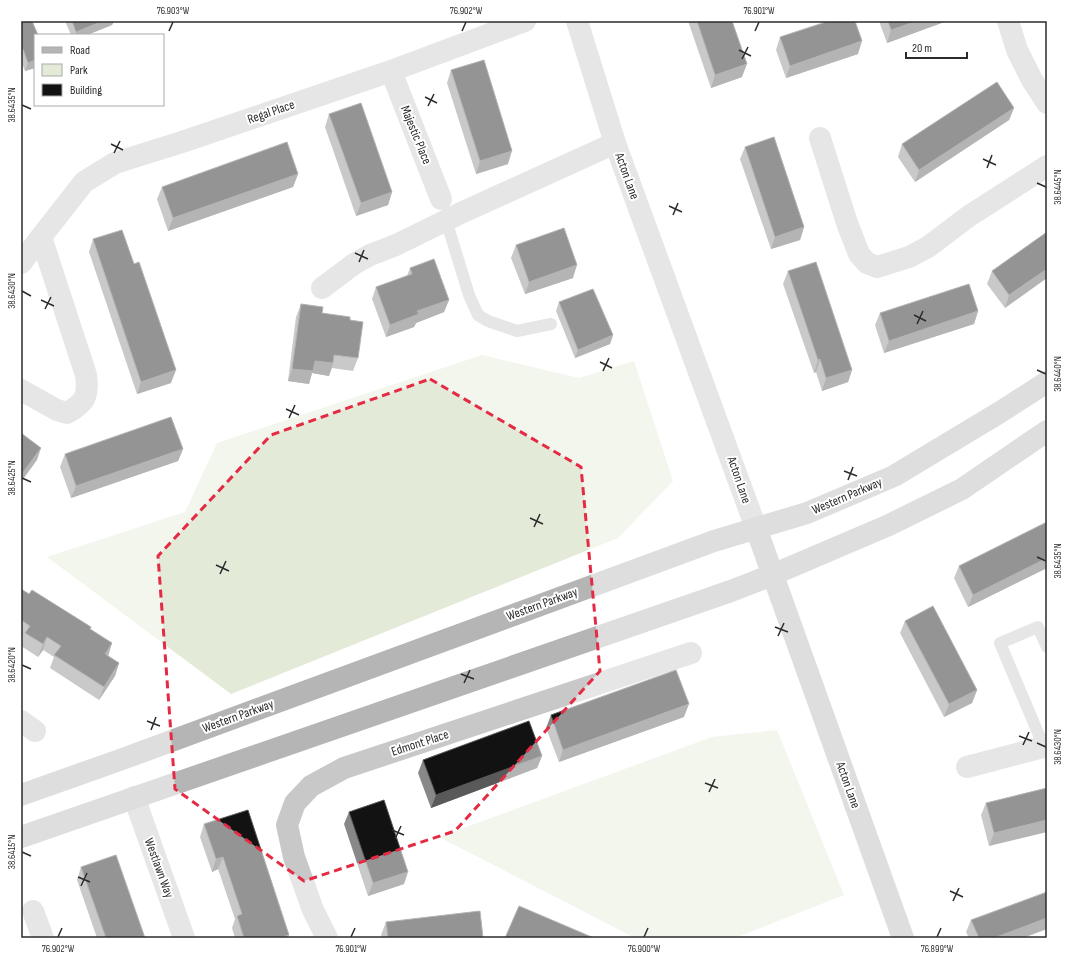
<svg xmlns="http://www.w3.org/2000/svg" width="1068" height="959" font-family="'Sofia Sans Condensed',sans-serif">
<rect width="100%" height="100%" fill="#fff"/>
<path fill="#e3ead8" d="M482 355 579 378 634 361 673 481 618 538 231 694 47 557 185 512 217 443Z
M777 730 844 895 735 938H635L439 837 712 737Z"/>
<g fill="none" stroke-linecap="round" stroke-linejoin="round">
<path stroke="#c8c8c8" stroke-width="12" d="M446 220 469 295 478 315 488 321 517 331 551 324
M1044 747 1000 643 1038 627 1047 647"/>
<path stroke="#c8c8c8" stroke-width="22" d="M1008 21 1017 50 1032 80 1047 103
M391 71 441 199
M820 138 847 223 859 254 867 263 877 267 909 257 928 247 969 216 1047 166
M41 237 84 182 115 163 182 142 391 71 525 21
M21 263 41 237 86 375C89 396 85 403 67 413L57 410 21 390
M322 288 354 264 370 255 396 245 463 212 615 143
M21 721 35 731
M967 767 1047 746
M134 797 184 938
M33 911 43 938
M327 938 313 910 294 857 287 825 295 803 311 786 344 768 691 653"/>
<path stroke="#c8c8c8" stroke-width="22" d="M577 21 615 143 756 528"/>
<path stroke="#b5b5b5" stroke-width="22" d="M756 528 903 938
M21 795 117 761 714 541 807 513 894 476 1002 411 1047 382
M21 837 731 591 772 575 889 525 962 489 1047 431"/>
</g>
<path fill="#888" d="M21 21 35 35V68L25 71 21 61Z
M65 21H114L112 25 87 35H71Z
M688 21H732L742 77 711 88Z
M879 21H947L887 43Z
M780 37 858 54 786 78 776 50Z
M451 70 508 164 476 174 447 83Z
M1014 108 1009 120 915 182 898 157 902 144Z
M329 114 392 192 388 205 356 216 325 127Z
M745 147 804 227 800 240 771 249 740 159Z
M298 174 293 187 168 231 157 199 162 187Z
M1047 232 1005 308 987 284 992 271Z
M93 239 134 264 171 383 137 394 89 252Z
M516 245 573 278 525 294 511 258Z
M410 268 449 300 444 312 416 323 414 327 386 337 372 299 376 287 407 276Z
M788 271 852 370 848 382 822 391 816 372 814 373 783 284Z
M559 302 613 335 610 344 575 358 556 311Z
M301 304 322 313 350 320 358 358 353 371 332 368 329 376 312 373 309 384 288 381 296 317Z
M978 311 974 324 884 353 875 325 880 313Z
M183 449 178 461 71 498 60 467 65 454Z
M1047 522V568L968 607 954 578 959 566Z
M21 589 90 629 112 643 108 656 119 663 115 676 99 700 50 668 54 657 43 650 38 657 21 646V644L23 637 21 636Z
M905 621 977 690 972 703 944 717 900 633Z
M551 715 684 717 559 762 546 728Z
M542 756 537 768 431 808 418 773 423 760Z
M1047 788 989 846 981 815 986 803Z
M349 812 404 884 368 896 344 824Z
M204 824 288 938H235L232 928 235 919 218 869 212 872 200 837Z
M81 867 145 938H97L77 880Z
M971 920 1023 938H969L966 932Z
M386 922 483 938H382L381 935Z"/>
<path fill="#595959" d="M103 21H114L112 25 87 35H75L76 32Z
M917 21H947L887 43 891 30Z
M862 41 858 54 786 78 790 66Z
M35 60V68L25 71 28 63Z
M747 64 742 77 711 88 715 75Z
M1014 108 1009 120 915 182 919 170Z
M512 151 508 164 476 174 480 161Z
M298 174 293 187 168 231 173 218Z
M392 192 388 205 356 216 361 203Z
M804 227 800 240 771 249 775 237Z
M577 265 573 278 525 294 529 282Z
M1047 269V278L1005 308 1009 295Z
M449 300 444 312 416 323 414 327 386 337 390 325 417 311Z
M978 311 974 324 884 353 889 341Z
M613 335 610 344 575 358 578 350Z
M820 359 816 372 814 373 818 360Z
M315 361 333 363 329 376 312 373 309 384 288 381 292 369Z
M176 370 171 383 137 394 141 382Z
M852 370 848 382 822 391 826 378Z
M41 448 37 460 21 482V478L22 474Z
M183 449 178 461 71 498 76 486Z
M1047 558V568L968 607 973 595Z
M47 637 43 650 38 657 43 644Z
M112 643 108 656 105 654Z
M119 663 115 676 99 700 104 687Z
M977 690 972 703 944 717 949 704Z
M689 704 684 717 559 762 563 750Z
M542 756 537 768 431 808 436 795Z
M1047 820V832L989 846 994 833Z
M223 857 218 869 212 872 216 859Z
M408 872 404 884 368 896 373 883Z
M1047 918V929L1023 938H994Z
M289 935 288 938H279Z"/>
<path fill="#121212" stroke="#595959" d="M21 21H32L38 35H35V60L28 63 23 49 21 50Z
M72 21H103L76 32Z
M697 21H732L747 64 715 75Z
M829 21H855L862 41 790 66 780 37Z
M888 21H917L891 30Z
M484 60 512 151 480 161 451 70Z
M997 82 1014 108 919 170 902 144Z
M361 103 392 192 361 203 329 114Z
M774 137 804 227 775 237 745 147Z
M287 142 298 174 173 218 162 187Z
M564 228 577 265 529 282 516 245Z
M122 230 134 264 139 262 176 370 141 382 93 239Z
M1047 232V269L1009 295 992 271Z
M434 259 449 300 417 311 419 314 390 325 376 287 412 274 410 268Z
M816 262 852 370 826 378 820 359 818 360 788 271Z
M969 284 978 311 889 341 880 313Z
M593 289 613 335 578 350 559 302Z
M301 304 323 307 322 313 350 317V320L363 322 358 358 334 355 333 363 315 361 313 371 292 369Z
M171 417 183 449 76 486 65 454Z
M21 433 41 448 22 474H21Z
M1047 522V558L973 595 959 566Z
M21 589 29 594 32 590 91 627 90 629 112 643 105 654 119 663 104 687 54 655 61 646 47 637 43 644 25 633 30 626 21 620Z
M933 606 977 690 949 704 905 621Z
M676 670 689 704 563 750 551 715Z
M529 721 542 756 436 795 423 760Z
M1047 788V820L994 833 986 803Z
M384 800 408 872 373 883 349 812Z
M248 810 289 935 279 938H244L237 916 242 914 223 857 216 859 204 824Z
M116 855 145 938H106L81 867Z
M1047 892V918L994 938H979L971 920Z
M519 906 594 938H505Z
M480 911 483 938H388L386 922Z"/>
<path d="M0 0H1068V959H0ZM430 379 581 467 600 671 455 831 304 881 175 789 158 556 271 435Z" fill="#fff" fill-opacity=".55" fill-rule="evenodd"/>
<path fill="none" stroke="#e52b44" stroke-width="3" stroke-dasharray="8 5" stroke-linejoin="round" d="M430 379 581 467 600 671 455 831 304 881 175 789 158 556 271 435Z"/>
<path fill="none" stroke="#2b2b2b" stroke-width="1.5" d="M169 31 173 22M462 31 466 22M755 31 759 22M739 50 751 56M742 59 748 47M425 97 437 103M22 105 31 109M428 106 434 94M111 144 123 150M114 153 120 141M983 159 996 165M987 168 992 155M1037 183 1046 187M669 206 682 212M673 215 678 203M355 253 368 259M359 262 364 250M22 291 31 296M41 300 54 306M45 309 51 297M914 315 926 321M917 324 923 311M600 362 612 368M1037 370 1046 374M603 371 609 358M286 409 299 415M289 418 295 405M844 471 857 476M22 478 31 482M848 480 853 467M530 518 543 524M534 527 540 514M1037 557 1046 561M216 565 229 571M220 574 226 561M775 627 788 632M778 636 784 623M22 665 31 669M461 674 474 679M464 683 470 670M147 721 160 726M151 730 156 717M1019 736 1032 741M1037 743 1046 747M1023 745 1029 732M705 783 718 788M709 792 715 779M392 830 404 835M395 839 401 826M22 852 31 856M78 877 90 882M81 886 87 873M950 891 963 897M953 901 959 888M58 937 62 928M351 937 355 928M644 937 648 928M937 937 941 928"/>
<g text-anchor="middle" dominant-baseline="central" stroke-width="4" stroke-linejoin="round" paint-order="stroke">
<g font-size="13" fill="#2b2b2b" stroke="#fff">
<text transform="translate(271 112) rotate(-19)">Regal Place</text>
<text transform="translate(416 135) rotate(68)">Majestic Place</text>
<text transform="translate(627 176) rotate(70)">Acton Lane</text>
<text transform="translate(739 480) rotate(71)">Acton Lane</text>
<text transform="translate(847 496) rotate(-23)">Western Parkway</text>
<text transform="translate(542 604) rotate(-20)">Western Parkway</text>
<text transform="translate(238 716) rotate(-20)">Western Parkway</text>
<text transform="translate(420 743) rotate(-18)">Edmont Place</text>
<text transform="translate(848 785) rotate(70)">Acton Lane</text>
<text transform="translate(159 868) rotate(70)">Westlawn Way</text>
</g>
</g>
<rect width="1068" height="959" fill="none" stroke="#ffffff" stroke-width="44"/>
<rect x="34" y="34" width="130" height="72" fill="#ffffff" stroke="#aaaaaa"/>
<rect x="42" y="47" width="20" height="6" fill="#b5b5b5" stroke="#aaaaaa"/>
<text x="70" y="54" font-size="12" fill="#2b2b2b">Road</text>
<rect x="42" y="64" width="20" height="12" fill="#e3ead8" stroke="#aaaaaa"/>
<text x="70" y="74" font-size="12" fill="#2b2b2b">Park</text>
<rect x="42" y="84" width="20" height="12" fill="#121212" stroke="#aaaaaa"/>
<text x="70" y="94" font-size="12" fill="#2b2b2b">Building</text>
<path d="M906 52v6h61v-6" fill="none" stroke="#2b2b2b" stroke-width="2"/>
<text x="912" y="52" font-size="12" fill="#2b2b2b" stroke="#ffffff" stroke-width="3" paint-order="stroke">20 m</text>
<rect x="22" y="22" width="1024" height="915" fill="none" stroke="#2b2b2b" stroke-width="1.5"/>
<g font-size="10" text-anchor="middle" fill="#2b2b2b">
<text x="173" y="14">76.903°W</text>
<text x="466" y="14">76.902°W</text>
<text x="759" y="14">76.901°W</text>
<text transform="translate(11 105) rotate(-90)" y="4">38.6435°N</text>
<text transform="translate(1057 187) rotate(-90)" y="4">38.6445°N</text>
<text transform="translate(11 291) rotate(-90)" y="4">38.6430°N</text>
<text transform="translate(1057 374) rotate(-90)" y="4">38.6440°N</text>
<text transform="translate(11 478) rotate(-90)" y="4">38.6425°N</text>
<text transform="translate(1057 561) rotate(-90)" y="4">38.6435°N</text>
<text transform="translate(11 665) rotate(-90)" y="4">38.6420°N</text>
<text transform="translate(1057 747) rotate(-90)" y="4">38.6430°N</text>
<text transform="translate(11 852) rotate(-90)" y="4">38.6415°N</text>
<text x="58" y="952">76.902°W</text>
<text x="351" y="952">76.901°W</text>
<text x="644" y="952">76.900°W</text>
<text x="937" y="952">76.899°W</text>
</g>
</svg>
